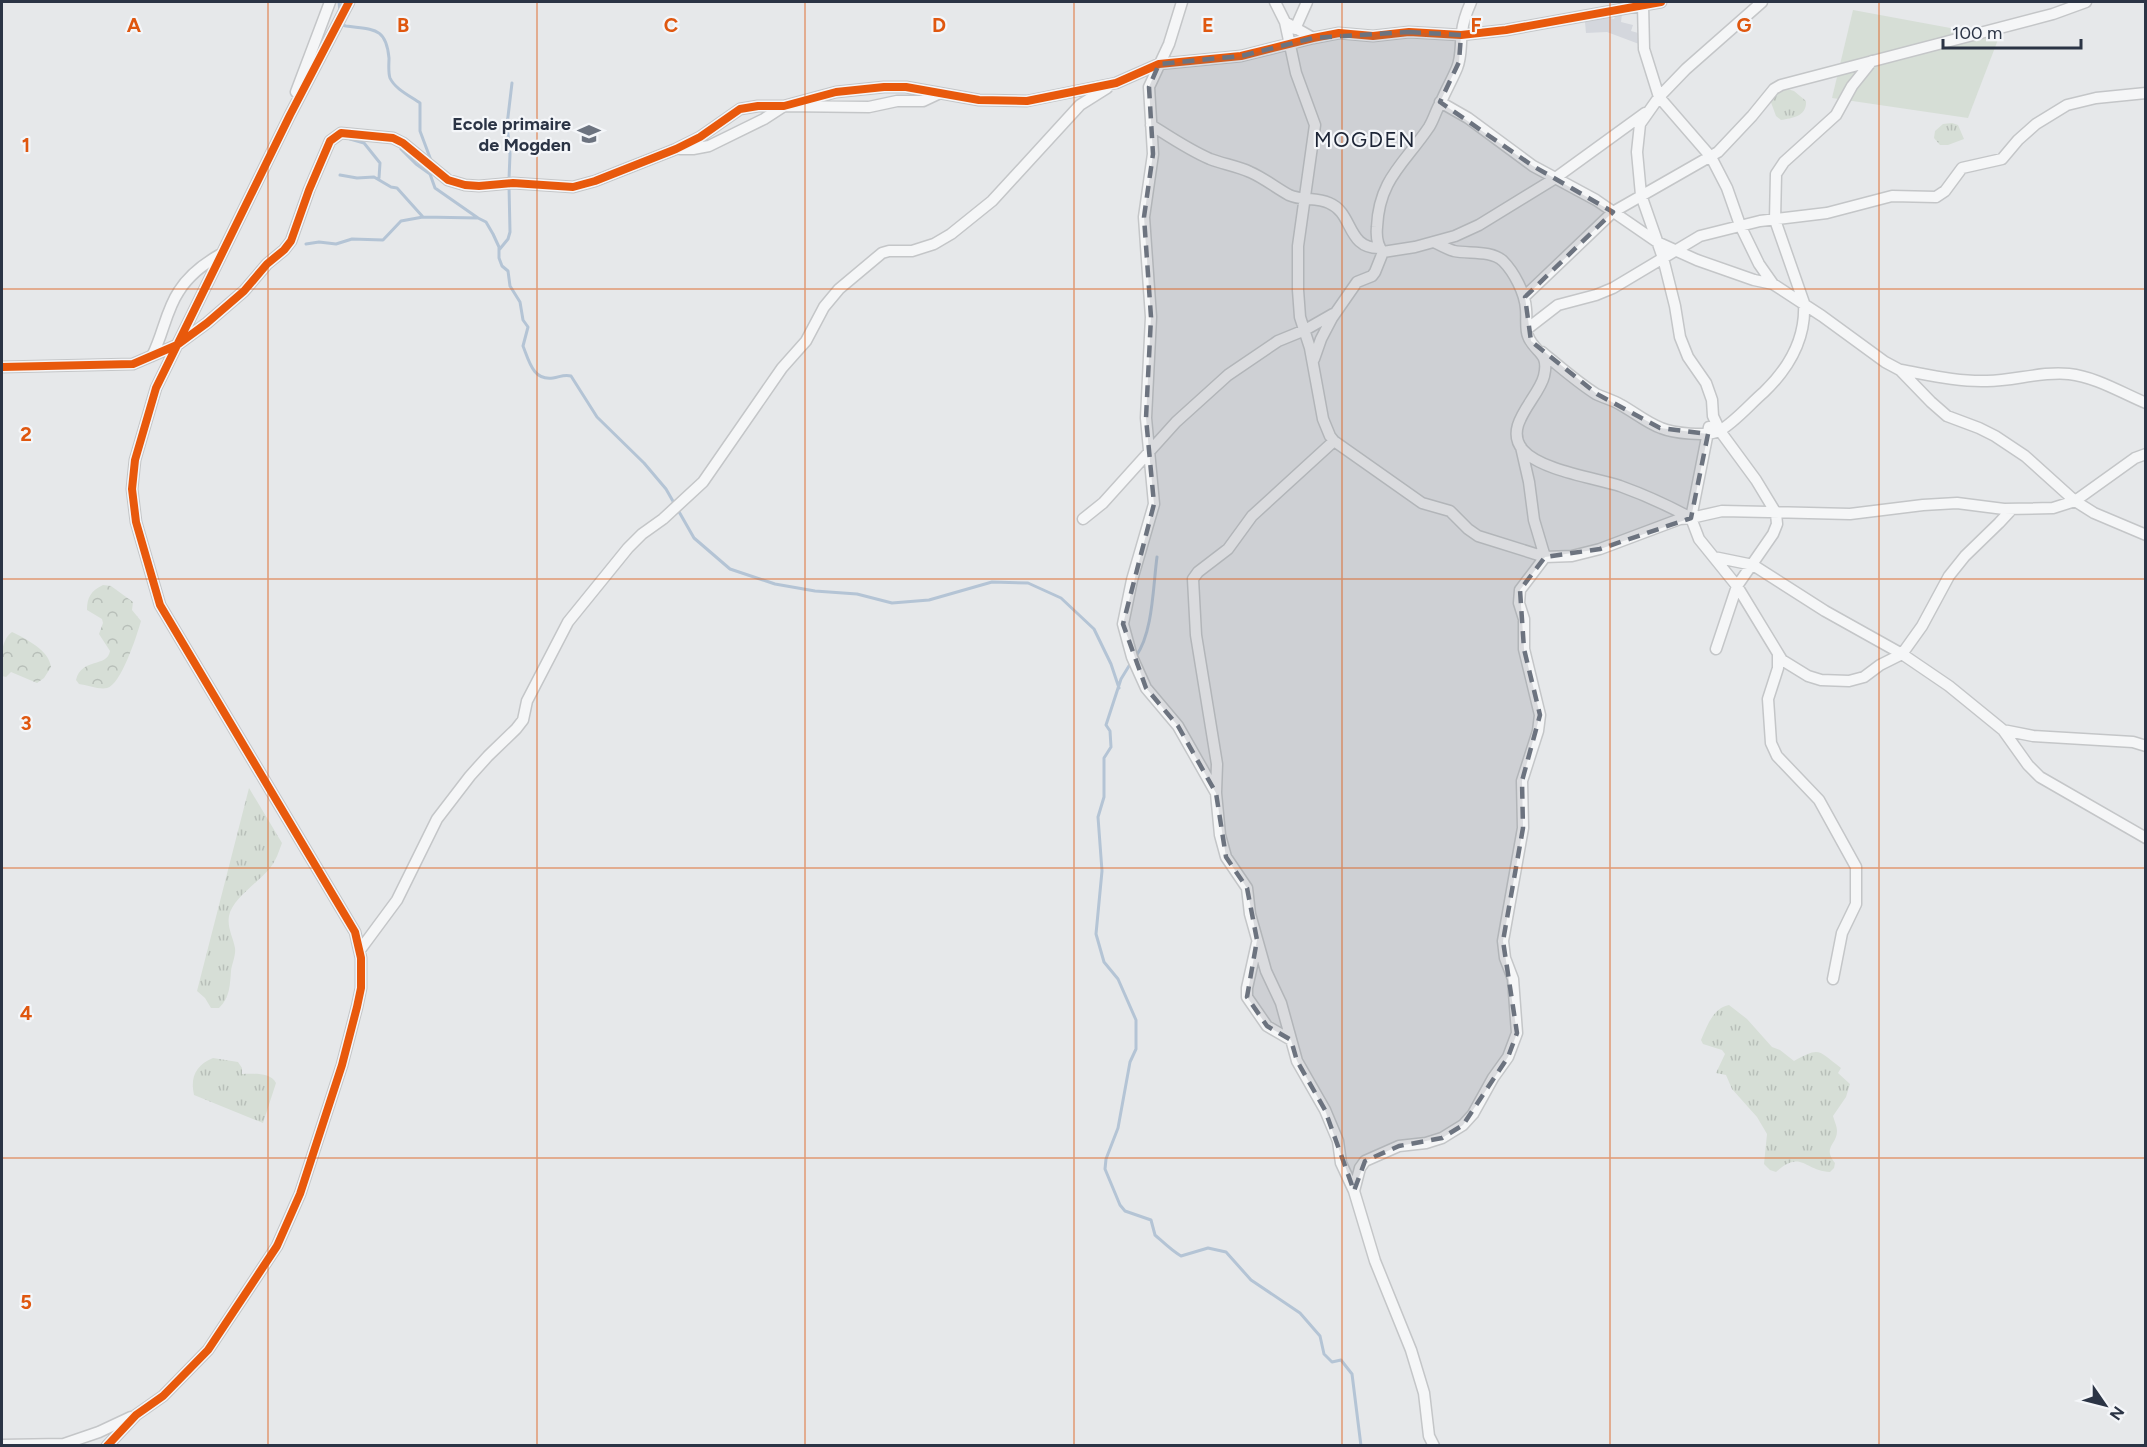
<svg xmlns="http://www.w3.org/2000/svg" width="2147" height="1447" font-family="Figtree,sans-serif">
<defs>
<pattern id="grass-tufts" width="24" height="20" patternUnits="userSpaceOnUse" patternTransform="scale(1.5)"><rect width="24" height="20" fill="#d6ded6"/><path d="M3 7l-1-3M5 7V3M7 7l1-3M15 17l-1-3M17 17v-4M19 17l1-3" fill="none" stroke="#b8bfb9"/></pattern>
<pattern id="forest-crowns" width="20" height="18" patternUnits="userSpaceOnUse" patternTransform="scale(1.5)"><rect width="20" height="18" fill="#d6ded6"/><path d="M2 6a3 3 0 1 1 6 0M12 15a3 3 0 1 1 6 0" fill="none" stroke="#b8bfb9"/></pattern>
</defs>
<rect width="100%" height="100%" fill="#e6e8ea"/>
<path fill="#d4d7dd" d="M1616 14H1622L1621 22 1633 25 1631 31 1642 34 1639 44 1607 32 1586 33 1585 22 1606 17 1614 19Z"/>
<path fill="url(#grass-tufts)" d="M1781 87 1794 91 1806 101C1807 116 1793 118 1781 120L1776 116 1769 97Z
M1952 123 1958 125 1964 139 1948 145H1940L1934 138 1935 131 1943 124Z
M249 788 282 843C279 851 276 861 270 868 259 882 232 899 229 916 227 928 233 937 235 948 236 956 232 963 231 971 230 984 230 998 219 1008H211L205 998 197 991Z
M1729 1005 1747 1019 1772 1047 1780 1050 1794 1061C1821 1046 1818 1051 1841 1068L1838 1073 1850 1084 1846 1097 1833 1116C1834 1120 1837 1126 1837 1131 1837 1145 1822 1147 1835 1163L1834 1168 1830 1172C1804 1171 1802 1149 1776 1172L1770 1170 1764 1164 1767 1134 1757 1117 1732 1089 1726 1075 1716 1073 1725 1054 1722 1050 1703 1044 1701 1040C1707 1026 1713 1008 1729 1005Z
M213 1058 238 1062 242 1068V1074C254 1074 270 1072 276 1083L263 1123 194 1095C190 1077 196 1065 213 1058Z"/>
<path fill="url(#forest-crowns)" d="M103 585 111 586 133 602 132 610 141 621C137 635 121 685 107 688 100 690 87 685 79 684L76 680C82 657 107 668 110 651L99 634 103 623 102 619 87 610C87 597 91 591 103 585Z
M12 632C26 639 49 650 51 667L44 678 37 683 11 672 6 677 2 676C1 660 0 641 12 632Z"/>
<path fill="#d6ded6" d="M1853 10 1999 37 1968 118 1832 98Z"/>
<g fill="none" stroke-linecap="round" stroke-linejoin="round">
<path stroke="#b4c4d5" stroke-width="3" d="M339 2 340 12
M342 21V25L346 26C374 30 386 27 389 58 389 64 388 72 390 78 395 89 410 96 420 103V131L432 163
M350 139 364 143 380 163 379 178
M401 149 416 164 430 174 435 188 478 218
M340 175 357 178 374 177 391 187 397 188 423 217 478 218 486 222 493 234 499 247V258L502 266 508 271 510 286 520 302 523 320 528 327 523 346C529 361 533 381 553 378 560 377 564 374 571 376L597 417 644 463 666 489 694 538 730 569 775 584 815 591 857 594 892 603 929 600 992 582 1028 583 1061 598 1094 629 1111 664 1119 688
M509 179 510 154 507 125 512 83
M306 244 319 242 336 244 352 239 383 240 401 221 423 217
M499 250 508 239 510 232 509 186
M1136 656C1153 633 1153 586 1157 557
M1132 661 1121 679 1106 725 1110 731 1111 747 1104 758V797L1098 817 1102 871 1096 934 1104 962 1118 979 1136 1020V1049L1130 1062 1118 1128 1106 1159 1105 1169 1120 1205 1125 1211 1151 1220 1155 1235C1163 1242 1172 1251 1181 1256L1208 1248 1226 1252 1251 1280 1300 1313 1320 1336 1324 1354 1332 1362 1341 1360 1352 1374 1361 1446"/>
<g stroke="#c4c6c8" stroke-width="13">
<path id="minor" d="M1182 2 1169 44 1149 87 1153 154 1144 217 1151 317 1146 418 1154 504 1132 580 1123 624 1132 657 1146 688 1178 726 1216 793 1220 835 1226 857 1247 888 1250 914 1266 971 1281 1003 1297 1061 1325 1110 1338 1141 1341 1163 1354 1191 1375 1261 1411 1350 1424 1393 1429 1436 1434 1446
M1275 2 1285 22 1296 73 1315 125 1298 246V290L1300 317 1310 348 1323 419 1330 436 1334 441 1422 503 1450 511 1468 529 1478 536 1545 557 1572 556 1600 549 1680 519 1691 518 1722 511 1850 514 1923 505 1957 503 2004 509 2053 508 2075 501 2135 458 2146 454
M1643 4 1644 49 1659 97 1711 157 1727 188 1740 225 1759 264 1773 284
M1285 22 1313 38
M1295 29 1307 2
M296 92 330 2
M1440 102 1468 118 1533 166 1596 200 1657 242 1697 260 1754 280 1773 284 1822 316 1885 362 1900 370 1931 402 1947 416 1979 428 1995 436 2025 456 2075 501 2094 513 2146 535
M1151 125C1170 137 1189 150 1210 159 1223 164 1237 166 1250 172 1264 178 1276 188 1289 195 1302 201 1317 197 1329 203 1354 213 1346 249 1380 248
M680 149H693L709 146 764 119 784 106 869 107 897 101H923L940 93
M1434 242C1440 245 1447 249 1454 251 1469 254 1491 250 1503 261 1514 272 1525 293 1526 309 1527 317 1525 329 1528 336 1534 353 1550 351 1544 376 1539 398 1502 426 1523 450 1540 470 1595 478 1620 486 1645 495 1669 506 1691 518L1709 427
M1383 252C1377 245 1376 237 1377 227 1379 179 1405 163 1429 127 1434 119 1436 110 1441 102 1446 90 1452 80 1457 68 1462 56 1460 45 1462 32 1463 21 1467 11 1471 2
M1524 297 1613 212 1718 152 1752 116 1774 89 1781 85 2053 14 2086 2
M1527 329 1558 305 1596 295 1613 288 1700 236 1760 221 1827 213 1892 196 1936 197 1945 191 1962 168 2002 159 2018 140 2036 124 2067 105 2096 98 2146 93
M1542 352C1559 366 1577 382 1596 394 1604 398 1613 400 1621 405 1634 412 1647 423 1661 428 1673 433 1707 437 1719 431 1734 423 1751 403 1764 392 1789 368 1806 338 1804 303L1775 220 1776 174 1784 162 1836 115 1852 86 1872 61
M152 356C163 335 166 310 179 291 189 275 205 263 221 254
M1314 359 1321 339 1332 318 1357 282 1372 276 1375 272 1383 252 1415 247 1455 236 1479 225 1554 179 1645 113
M2 367 133 364 177 345 207 323 244 291 267 264 284 250 291 241 309 190 330 141 341 133 393 138 403 143 448 180 465 185 479 186 513 183 573 187 595 181 676 149 700 137 740 109 758 106H784L836 92 884 87H906L979 100 1027 101 1116 83 1159 64 1241 56 1313 38 1339 33 1373 36 1409 32 1461 35 1506 30 1661 2
M1901 370C1929 375 1958 382 1987 381 2014 381 2041 371 2069 374 2096 377 2120 392 2146 403
M1691 518 1699 539 1737 586 1782 660 1808 676 1821 680 1849 681 1864 677 1880 665 1902 654 1922 626 1949 576 1965 556 1999 523 2012 509
M1083 519 1103 503 1176 422 1228 375 1278 341 1305 330 1333 314
M1714 557 1753 565 1825 611 1902 654 1949 686 2003 730 2028 765 2040 777 2146 838
M1716 649 1737 586 1773 534 1777 524 1776 513 1756 480 1720 431 1713 416 1712 400 1706 383 1688 357 1680 337 1675 306 1663 258 1641 195 1637 152 1640 124 1659 97 1686 69 1762 2
M1778 655V668L1768 699 1771 743 1777 756 1819 800 1856 867V904L1842 933 1833 979
M2003 730 2033 736 2133 742 2146 746
M1216 792 1217 764 1196 635 1193 579 1198 572 1228 549 1252 516 1334 441
M1257 943 1247 988V997L1267 1026 1291 1040
M360 950 397 900 437 819 470 776 488 756 516 729 523 720 527 701 568 622 628 548 642 534 663 519 703 482 782 368 806 341 824 307 839 289 882 253 889 251H912L934 244 951 234 992 201 1080 105 1107 88
M1354 1191 1360 1168 1365 1161 1399 1146 1426 1143 1442 1138 1463 1125 1473 1114 1493 1078 1508 1057 1517 1033 1513 979 1505 958 1503 941 1523 828 1522 781 1538 731 1540 715 1524 649V619L1519 603 1520 590 1545 557 1534 520 1529 482 1521 447
M2 1445 64 1444 99 1432 131 1417
M107 1446 136 1415 163 1396 208 1350 277 1246 300 1194 342 1065 357 1007 361 988V958L355 932 160 605 136 522 132 489 135 460 156 388 290 115 349 2"/>
</g>
<use href="#minor" stroke="#f5f6f7" stroke-width="10"/>
<g stroke="#f4f6f9" stroke-width="11">
<path id="cycleway" d="M2 367 133 364 177 345 207 323 244 291 267 264 284 250 291 241 309 190 330 141 341 133 393 138 403 143 448 180 465 185 479 186 513 183 573 187 595 181 676 149 700 137 740 109 758 106H784L836 92 884 87H906L979 100 1027 101 1116 83 1159 64 1241 56 1313 38 1339 33 1373 36 1409 32 1461 35 1506 30 1661 2
M107 1446 136 1415 163 1396 208 1350 277 1246 300 1194 342 1065 357 1007 361 988V958L355 932 160 605 136 522 132 489 135 460 156 388 290 115 349 2"/>
</g>
<use href="#cycleway" stroke="#e8590c" stroke-width="8"/>
</g>
<path fill="#6c737f" fill-opacity="0.2" stroke="#6c737f" stroke-width="4.5" stroke-dasharray="12 8" stroke-linejoin="round" d="M1409 32 1461 35 1459 62 1440 102 1533 166 1613 212 1525 297 1531 341 1597 394 1660 428 1708 434 1691 518 1600 549 1545 557 1520 590 1524 649 1540 715 1522 781 1523 828 1503 941 1517 1033 1508 1057 1463 1125 1442 1138 1399 1146 1365 1161 1354 1191 1325 1110 1297 1061 1291 1040 1267 1026 1247 997 1257 940 1247 888 1226 857 1216 793 1178 726 1146 688 1123 624 1154 504 1146 418 1151 317 1144 217 1153 154 1149 87 1159 64 1241 56 1313 38Z"/>
<path fill="none" stroke="#df570f" stroke-width="1.5" stroke-opacity="0.55" d="M268 2V1446M537 2V1446M805 2V1446M1074 2V1446M1342 2V1446M1610 2V1446M1879 2V1446M2 289H2146M2 579H2146M2 868H2146M2 1158H2146"/>
<defs>
<g id="school-bare" transform="scale(1.8)"><path d="M0-5L7-2L0 1L-7-2ZM-4 1L0 2.5L4 1V4Q0 6-4 4Z" fill="#6c737f" stroke="#f4f6f9" stroke-width="2.5" paint-order="stroke"/></g>
</defs>
<g fill-rule="evenodd">
<use href="#school-bare" x="589" y="134"/>
</g>
<g text-anchor="middle" dominant-baseline="central" stroke-width="4.5" stroke-linejoin="round" paint-order="stroke">
<g font-size="18" font-weight="bold" fill="#2b3445" stroke="#f4f6f9" text-anchor="end">
<text x="571" y="124">Ecole primaire<tspan x="571" dy="21">de Mogden</tspan></text>
</g>
<g font-size="21" letter-spacing="1.5" fill="#1d2536" stroke="#f4f6f9">
<text x="1365" y="139">MOGDEN</text>
</g>
</g>
<g font-size="20" text-anchor="middle" font-weight="bold" fill="#df570f" stroke="#f4f6f9" stroke-width="4.5" stroke-linejoin="round" paint-order="stroke">
<text x="134" y="32">A</text>
<text x="403" y="32">B</text>
<text x="671" y="32">C</text>
<text x="939" y="32">D</text>
<text x="1208" y="32">E</text>
<text x="1476" y="32">F</text>
<text x="1744" y="32">G</text>
<text x="26" y="152">1</text>
<text x="26" y="441">2</text>
<text x="26" y="730">3</text>
<text x="26" y="1020">4</text>
<text x="26" y="1309">5</text>
</g>
<rect width="2147" height="1447" fill="none" stroke="#2b3445" stroke-width="6"/>
<g transform="translate(2105 1405) rotate(125)" stroke="#f4f6f9" stroke-width="4.5" paint-order="stroke">
<path d="M0-4.5L10 22L0 15L-10 22Z" fill="#2b3445"/>
<text y="-9" font-size="16" font-weight="bold" text-anchor="middle" fill="#2b3445">N</text>
</g>
<path d="M1943 39v9h138v-9" fill="none" stroke="#2b3445" stroke-width="3"/>
<text x="1952" y="39" font-size="18" fill="#2b3445" stroke="#f4f6f9" stroke-width="4.5" paint-order="stroke">100 m</text>
</svg>
